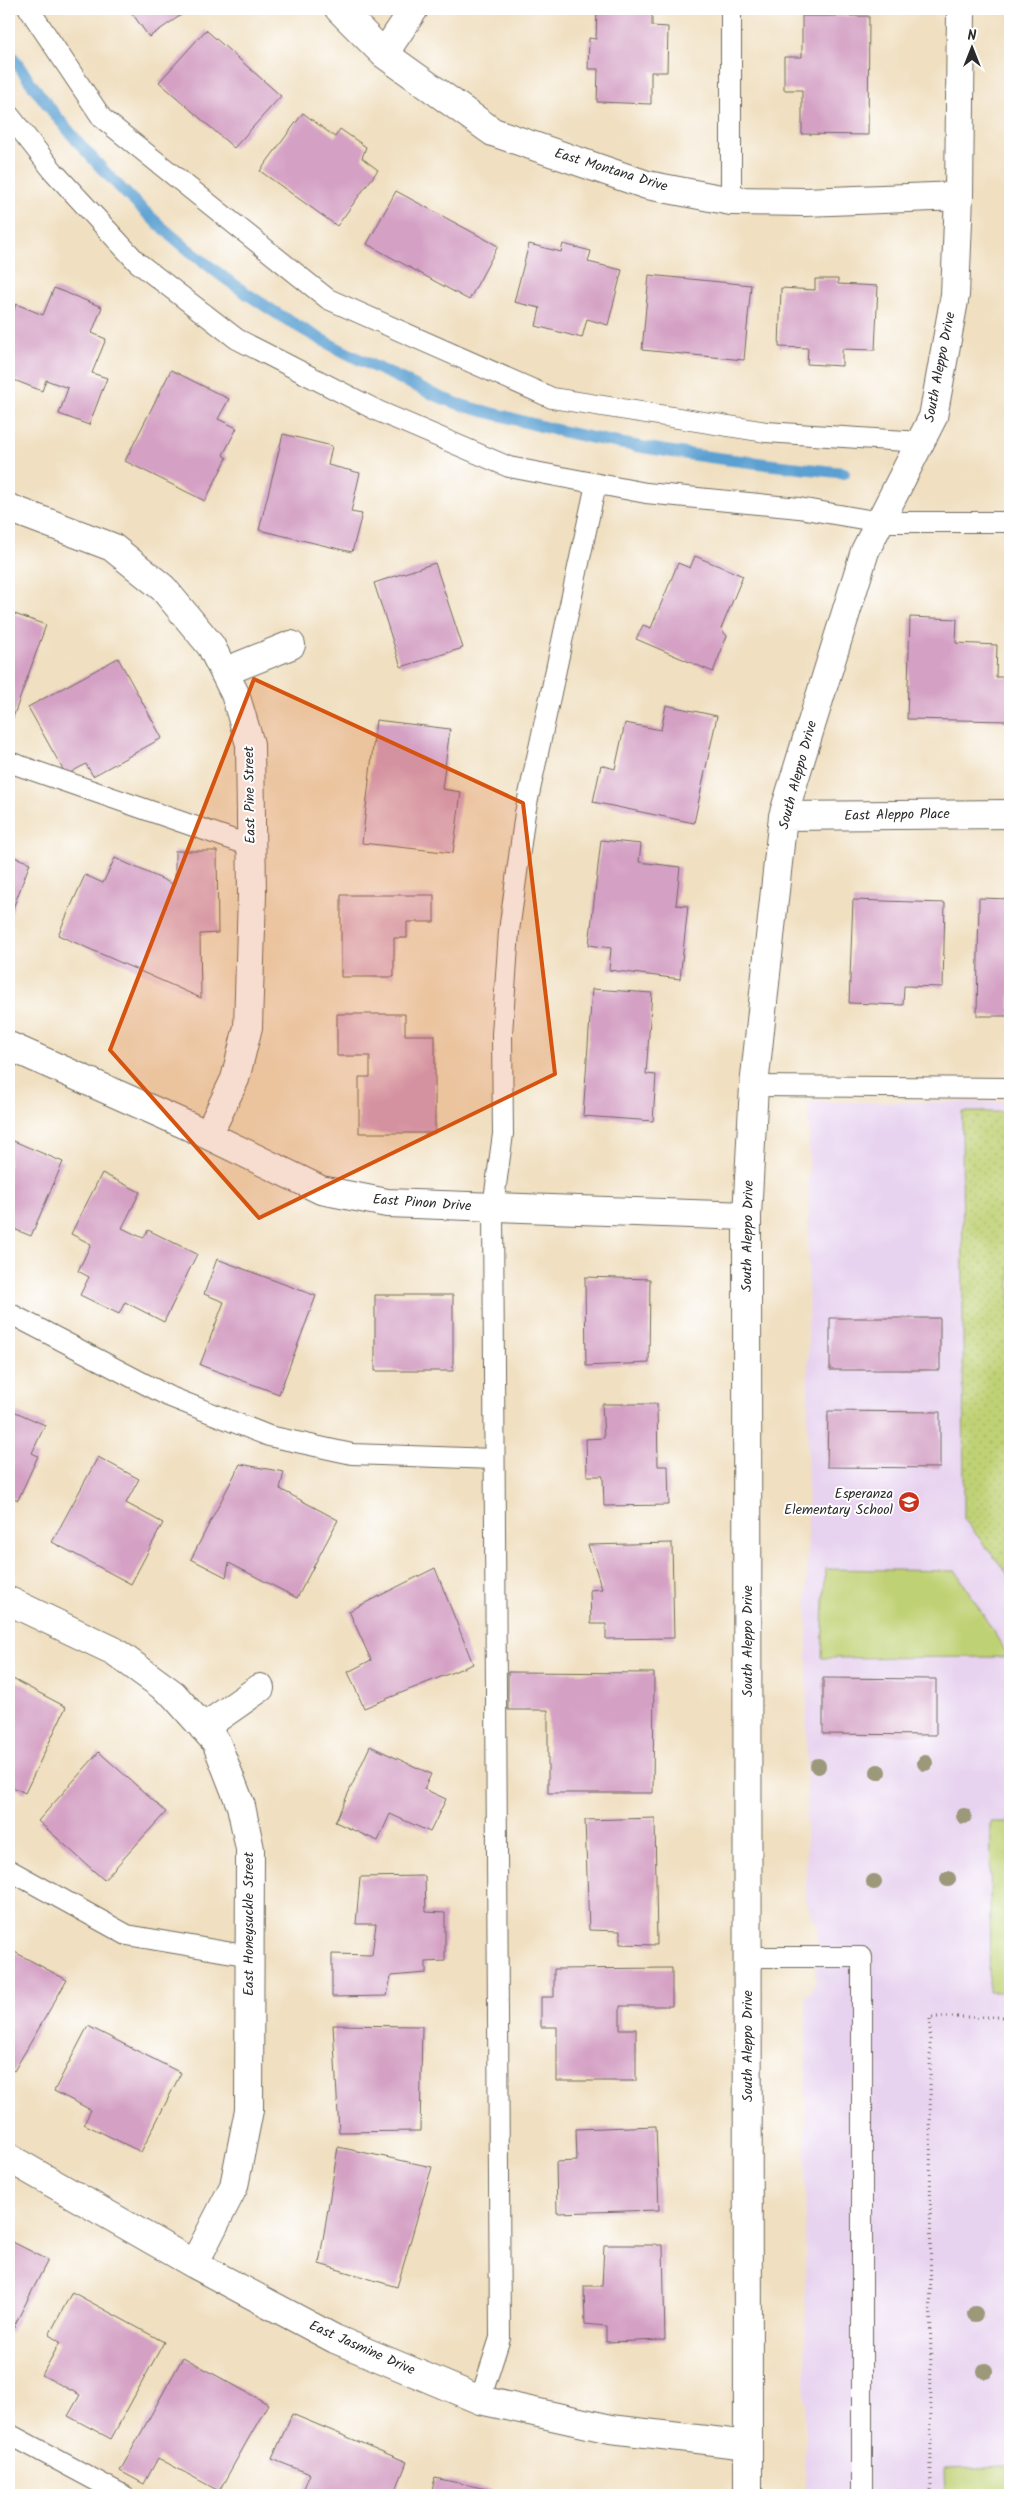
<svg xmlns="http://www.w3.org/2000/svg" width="1019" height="2504" font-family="Kalam,sans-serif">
<defs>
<pattern id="grass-dots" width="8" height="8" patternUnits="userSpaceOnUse" patternTransform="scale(1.25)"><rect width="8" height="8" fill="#bfd174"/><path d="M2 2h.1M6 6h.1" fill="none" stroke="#a4b465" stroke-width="1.8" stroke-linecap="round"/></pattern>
</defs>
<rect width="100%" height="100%" fill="#fff"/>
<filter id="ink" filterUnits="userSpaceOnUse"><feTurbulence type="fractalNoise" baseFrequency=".02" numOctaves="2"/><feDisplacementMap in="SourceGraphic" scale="10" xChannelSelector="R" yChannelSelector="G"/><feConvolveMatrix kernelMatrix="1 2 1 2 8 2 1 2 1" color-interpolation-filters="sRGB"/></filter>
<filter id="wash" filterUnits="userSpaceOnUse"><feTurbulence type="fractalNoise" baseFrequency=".0096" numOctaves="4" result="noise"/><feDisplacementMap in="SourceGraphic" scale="20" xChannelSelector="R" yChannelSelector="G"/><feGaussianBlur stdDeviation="1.12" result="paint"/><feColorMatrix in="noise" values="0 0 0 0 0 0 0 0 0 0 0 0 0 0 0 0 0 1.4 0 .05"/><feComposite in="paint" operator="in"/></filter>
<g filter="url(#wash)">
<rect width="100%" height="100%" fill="#f0dfc0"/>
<path fill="#e7d2ef" d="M809 1102H1010V2495H805L806 1997 816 1983 818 1927 806 1902Z"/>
<path fill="url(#grass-dots)" stroke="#757e50" d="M962 1112H1010V1577L964 1519Z"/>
<path fill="#bfd174" stroke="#757e50" d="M825 1569 956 1571 1009 1657 822 1658Z
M991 1822H1010V1992H989Z
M1009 2467 1010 2495H945L944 2469Z"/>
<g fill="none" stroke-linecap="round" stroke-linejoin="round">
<path stroke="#5ca0d1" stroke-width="12" d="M9 52C108 198 235 306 397 377 414 385 432 395 450 401 468 408 488 412 507 417 617 449 730 460 844 473"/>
</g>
<g id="blocks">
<path fill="#d4a0c4" d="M129 9H190L149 37Z
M597 9H652V26L668 27 667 72H651V104L597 102 598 69H588L589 38 596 39Z
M802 16H869L868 135 802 134V90H784V57H802Z
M206 30 281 96 234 148 159 82Z
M303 113 335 137 340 129 366 147 362 158 378 170 337 226 260 171Z
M396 191 498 246 469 300 367 244Z
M529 244 561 252 563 244 591 251 588 262 622 270 608 325 587 319 582 338 536 326 540 308 514 302Z
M649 275 751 285 744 360 642 350Z
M815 279H838V284L878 286 875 350 842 349V366L807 364 808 348 779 347 781 288 815 290Z
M54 288 102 307 92 333 106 339 92 373 107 378 89 425 59 414 68 388 46 380 42 391 9 378V323L16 304 43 315Z
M171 370 229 399 218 419 237 428 223 455 227 458 205 501 125 461Z
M283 434 332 446 328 465 360 473 351 512 362 514 352 552 259 530Z
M695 556 743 576 721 629 727 636 713 672 636 639 643 625 651 628 678 563 690 568Z
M435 563 463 648 401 667 374 583Z
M9 612 46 625 9 729Z
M910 617 957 619 956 643 997 645 996 677H1010V721L907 719Z
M118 658 162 738 93 776 86 764 66 775 28 707Z
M666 705 717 716 694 823 593 802 601 765 615 769 625 723 661 730Z
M376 720 450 729 442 789 461 792 453 853 362 843Z
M601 840 641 844 639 862 680 867 676 905 688 906 680 979 609 970 611 948 589 945Z
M175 851H217L218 933 200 934 201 998 58 935 85 875 103 883 115 858 175 885Z
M9 855 30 863 9 919Z
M341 895H434V922H407V938H394V977H341Z
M979 898 1010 899V1016H977Z
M853 900 945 903 943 987 904 986 903 1005 849 1003Z
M592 989 652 993 646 1074 656 1075 653 1121 583 1116Z
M337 1014H405V1035H435V1133H359V1077H370V1056H337Z
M9 1139 63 1162 31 1236 9 1227Z
M102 1173 140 1192 122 1228 143 1238 148 1230 197 1254 164 1322 125 1302 119 1314 80 1295 89 1277 78 1271 91 1244 71 1234Z
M217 1259 316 1296 279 1394 200 1365 224 1302 204 1294Z
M585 1277 650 1279 649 1363 586 1366Z
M375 1295H453V1371H375Z
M830 1318H940V1370H830Z
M602 1404H657L658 1466H668L669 1505 604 1506 603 1476H587L586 1439 604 1438Z
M9 1409 45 1425 32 1453 38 1456 18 1500 9 1496Z
M828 1411 940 1412V1468L827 1467Z
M98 1457 139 1479 126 1503 163 1523 131 1584 52 1542Z
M240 1464 284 1472 280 1489 338 1520 297 1598 229 1563 226 1577 191 1559Z
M672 1543 674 1638 606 1639V1624H591L590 1590 602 1589 588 1545Z
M435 1568 473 1664 364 1708 348 1672 371 1660 349 1611Z
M508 1672 654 1673 653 1793H548V1710H508Z
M9 1677 66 1707 25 1793 9 1785Z
M823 1678 936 1679V1735L823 1734Z
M370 1746 431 1774 424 1789 446 1799 430 1832 390 1814 378 1841 335 1822Z
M99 1752 166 1812 104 1880 38 1821Z
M655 1818 657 1945 620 1944V1931L589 1930 585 1820Z
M425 1876 426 1912 445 1913V1961L426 1962V1973L391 1976 387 1996 332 1997V1954L372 1955 376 1924H356L360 1877Z
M9 1949 67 1980 14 2071 9 2068Z
M672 1968V2006H620V2029H636V2081H557V2027H541V1997H554V1969Z
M333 2025 422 2026 420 2131 339 2132Z
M88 2026 181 2073 141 2152 84 2124 91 2110 54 2091Z
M656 2126 659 2210 557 2213 556 2162 577 2161 576 2129Z
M338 2147 432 2167 397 2287 319 2264Z
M9 2240 48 2260 9 2336Z
M604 2245H663L665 2340 606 2342V2326L585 2324 584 2286H602Z
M72 2292 164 2342 111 2439 68 2416 80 2395 42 2375 60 2342 49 2335Z
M183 2357 268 2404 219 2491 158 2458 144 2484 120 2471Z
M292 2414 407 2462 394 2495H301L310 2474 272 2459Z
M435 2478 510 2494V2495H431Z"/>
</g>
</g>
<g filter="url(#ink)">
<use href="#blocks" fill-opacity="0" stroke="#706a5f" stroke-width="1"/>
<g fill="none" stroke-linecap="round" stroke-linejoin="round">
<g stroke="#706a5f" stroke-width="22">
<path id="service" d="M29 9 102 118 328 299 552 398 766 432 921 442
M9 115 54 172 137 262 237 339 378 411 509 467 646 493 799 508 880 522H1010
M731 201V9
M9 762 251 846
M754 1086 1010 1088
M9 1313 168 1396 269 1436 352 1454 494 1459
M9 1870 127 1935 250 1956
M748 1957H862V2495
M480 2400 500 2338 493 1207 503 1134 502 1034 509 931 525 813 596 484
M9 2434 123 2495"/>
</g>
<g stroke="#706a5f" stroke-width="30">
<path id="minor" d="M339 9 384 54 493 132 647 185 731 201 805 202 959 196
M384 54 414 9
M9 508 112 547 163 588 211 646 235 694 250 744 252 894 248 1027 235 1079 208 1135
M224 672 291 645
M783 816 1010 814
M9 1046 193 1128 321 1190 387 1203 747 1216
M9 1601 114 1651 173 1694 216 1742 241 1806 250 1849 249 2110 234 2186 194 2264
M203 1728 260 1688
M9 2158 194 2264 335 2339 480 2400 611 2429 748 2445
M748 2495 747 1216 754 1086 783 816 865 551 933 417 955 295 959 196 961 9"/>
</g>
<path stroke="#706a5f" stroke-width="3" stroke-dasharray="1 4" stroke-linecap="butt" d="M931 2495 930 2017H1010"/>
<use href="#service" stroke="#fff" stroke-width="20"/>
<use href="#minor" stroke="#fff" stroke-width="28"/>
</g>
<g fill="#9c987a">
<circle cx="925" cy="1763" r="8"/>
<circle cx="818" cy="1766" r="8"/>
<circle cx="878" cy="1772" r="8"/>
<circle cx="964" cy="1816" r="8"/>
<circle cx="948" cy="1879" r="8"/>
<circle cx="874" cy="1882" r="8"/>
<circle cx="975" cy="2314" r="8"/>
<circle cx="985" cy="2371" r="8"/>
</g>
</g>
<path fill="#d5540f" fill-opacity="0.2" stroke="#d5540f" stroke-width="4" stroke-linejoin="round" d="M254 679 523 803 555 1074 259 1218 110 1050Z"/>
<defs>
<g id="school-disc" transform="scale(1.125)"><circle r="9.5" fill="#c8321e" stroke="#fff"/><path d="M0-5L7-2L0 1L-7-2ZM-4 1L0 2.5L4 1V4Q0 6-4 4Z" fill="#fff"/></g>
</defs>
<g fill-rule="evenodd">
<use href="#school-disc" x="909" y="1502"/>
</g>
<g text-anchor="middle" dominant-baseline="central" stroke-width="4" stroke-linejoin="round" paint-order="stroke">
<g font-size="14" fill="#2b2b2b" stroke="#fff">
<text transform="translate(611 170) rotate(17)">East Montana Drive</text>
<text transform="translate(940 367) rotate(-79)">South Aleppo Drive</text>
<text transform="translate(798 775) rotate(-75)">South Aleppo Drive</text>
<text transform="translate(250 795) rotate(-91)">East Pine Street</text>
<text transform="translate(897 815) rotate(-1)">East Aleppo Place</text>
<text transform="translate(422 1203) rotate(4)">East Pinon Drive</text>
<text transform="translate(748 1236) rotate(-89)">South Aleppo Drive</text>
<text transform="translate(748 1641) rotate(-90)">South Aleppo Drive</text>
<text transform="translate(249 1924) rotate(-90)">East Honeysuckle Street</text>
<text transform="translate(748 2046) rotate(-90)">South Aleppo Drive</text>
<text transform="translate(362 2348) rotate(24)">East Jasmine Drive</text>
</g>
<g font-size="14" fill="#2b2b2b" stroke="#fff" text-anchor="end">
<text x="893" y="1494">Esperanza<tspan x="893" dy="16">Elementary School</tspan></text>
</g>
</g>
<rect width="1019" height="2504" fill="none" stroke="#fff" stroke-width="30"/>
<g transform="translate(972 48)" stroke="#ffffff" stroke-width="4" paint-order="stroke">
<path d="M0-4L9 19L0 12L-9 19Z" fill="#2b2b2b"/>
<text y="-8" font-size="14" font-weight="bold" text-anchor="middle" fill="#2b2b2b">N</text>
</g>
</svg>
